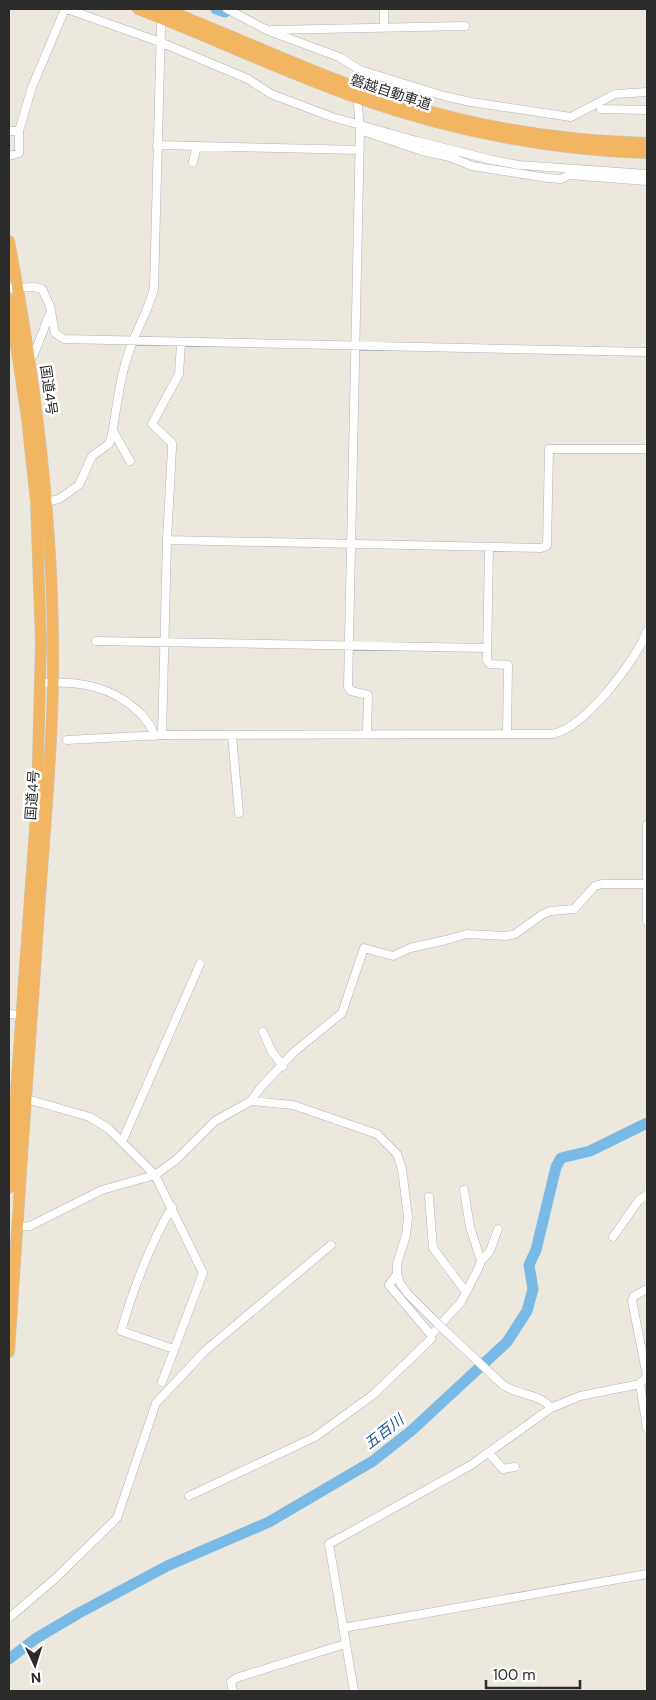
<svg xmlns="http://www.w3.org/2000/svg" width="656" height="1700" font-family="'DM Sans','Noto Sans JP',sans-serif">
<rect width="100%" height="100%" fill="#ece8de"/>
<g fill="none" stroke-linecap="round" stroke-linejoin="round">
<path stroke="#79b9e6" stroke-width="11" d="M216 9 225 12 230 9
M9 1659 35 1639 79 1613 167 1566 269 1522 373 1461 411 1431 507 1342 527 1311 533 1289 529 1265 536 1250 556 1167 561 1158 590 1151 647 1123"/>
<g stroke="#b2b2bd" stroke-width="9">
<path id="minor" d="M67 9 160 42 248 79 271 94 332 117 417 141 492 160 519 165 647 174
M227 9 269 31 339 57 360 70 444 96 471 102 571 117 615 94 647 92
M384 9V27
M272 30 465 26
M358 105 360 130 348 687 351 691 368 695 367 734
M601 109 647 110
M360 130 422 151 450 157 472 166 548 178 561 179 569 175 647 181
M9 131H19L32 87 65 9
M157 145 359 150
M9 156 19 153V131
M193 162 197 146
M9 288 34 287 42 289 50 306 55 333 64 339 647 352
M29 359 34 354 51 311
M113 431 130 461
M46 502 59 499 79 485 92 456 109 444 111 439C117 409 119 378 130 349 137 328 149 310 154 288L161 26
M167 540 541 548 547 546 549 449H647
M489 547 487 660 490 664 508 665 507 734
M96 641 486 648
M41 683C78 681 111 685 140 713 146 719 152 726 154 736
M162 735 167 540 172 448V443L152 424 179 374 181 343
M232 736 239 813
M67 740 162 735 553 734C585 727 636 661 647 631
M647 921V825
M9 1014 20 1015
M263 1032 272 1052 283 1066
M9 1094 90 1117 109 1129 155 1175 203 1273 162 1382
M251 1101 261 1087 294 1052 342 1013 364 948 393 956 410 948 446 940 467 934 506 936 515 934 543 914 551 911 574 909 595 886 602 884H646
M122 1142 200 964
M429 1197 433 1248 466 1292
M172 1207C149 1246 134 1287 121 1331L174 1349
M17 1227 30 1226 102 1190 155 1175 176 1160 215 1121 251 1101 293 1105 377 1134 397 1154 402 1169 408 1217 406 1235 397 1264V1274L400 1283 407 1293 437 1323
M613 1237 639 1200 647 1195
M481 1261 490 1251 498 1229
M431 1335 461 1302 479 1267 481 1261 470 1227 464 1190
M647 1376 632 1301 634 1296 647 1289
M640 1384 647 1428
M503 1385C518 1395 540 1394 551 1408
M489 1453 503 1469 515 1467
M189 1496 315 1437 374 1394 431 1339V1335L389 1285 397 1274
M9 1618 57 1577 117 1518 156 1403 206 1350 331 1245
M343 1628 647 1574
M233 1691 231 1682 236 1678 345 1644
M354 1691 329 1544 471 1465 551 1408 580 1396 640 1384 647 1376"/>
</g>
<g stroke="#c8c8c8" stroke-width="12">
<path id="highway" d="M138 9C211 37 281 71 355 97 449 130 548 150 647 153
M164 9C244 40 322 78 404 104 482 128 566 141 647 143
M9 241C37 386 55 534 53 681 52 763 43 845 38 927 28 1069 18 1210 9 1352
M9 299 27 418 36 502 41 642 37 801 9 1188"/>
</g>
<use href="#minor" stroke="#fff" stroke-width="8"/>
<use href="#highway" stroke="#f2b663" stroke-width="11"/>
<g stroke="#b2b2bd" stroke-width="9" stroke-linecap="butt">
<path id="minor-bridge" d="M437 1323 503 1385"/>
</g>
<use href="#minor-bridge" stroke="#fff" stroke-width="8"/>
</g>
<g text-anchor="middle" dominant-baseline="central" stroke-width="5" stroke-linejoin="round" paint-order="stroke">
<g font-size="14" fill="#2b2b2b" stroke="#fff">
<text transform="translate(391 92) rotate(18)">磐越自動車道</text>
<text transform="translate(49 390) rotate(82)">国道4号</text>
<text transform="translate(32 795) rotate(-86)">国道4号</text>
</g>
<g font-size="15" font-style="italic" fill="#185692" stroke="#fff">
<text transform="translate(384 1432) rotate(-38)">五百川</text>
</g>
</g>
<rect width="656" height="1700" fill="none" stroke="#2b2b2b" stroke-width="20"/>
<g transform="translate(35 1665) rotate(176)" stroke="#ffffff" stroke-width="4" paint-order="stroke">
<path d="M0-4L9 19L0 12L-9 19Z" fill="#2b2b2b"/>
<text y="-8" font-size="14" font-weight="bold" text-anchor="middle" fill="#2b2b2b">N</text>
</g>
<path d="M486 1680v8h94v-8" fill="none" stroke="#2b2b2b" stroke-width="2.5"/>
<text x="493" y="1680" font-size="15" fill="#2b2b2b" stroke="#ffffff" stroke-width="4" paint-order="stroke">100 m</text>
</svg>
